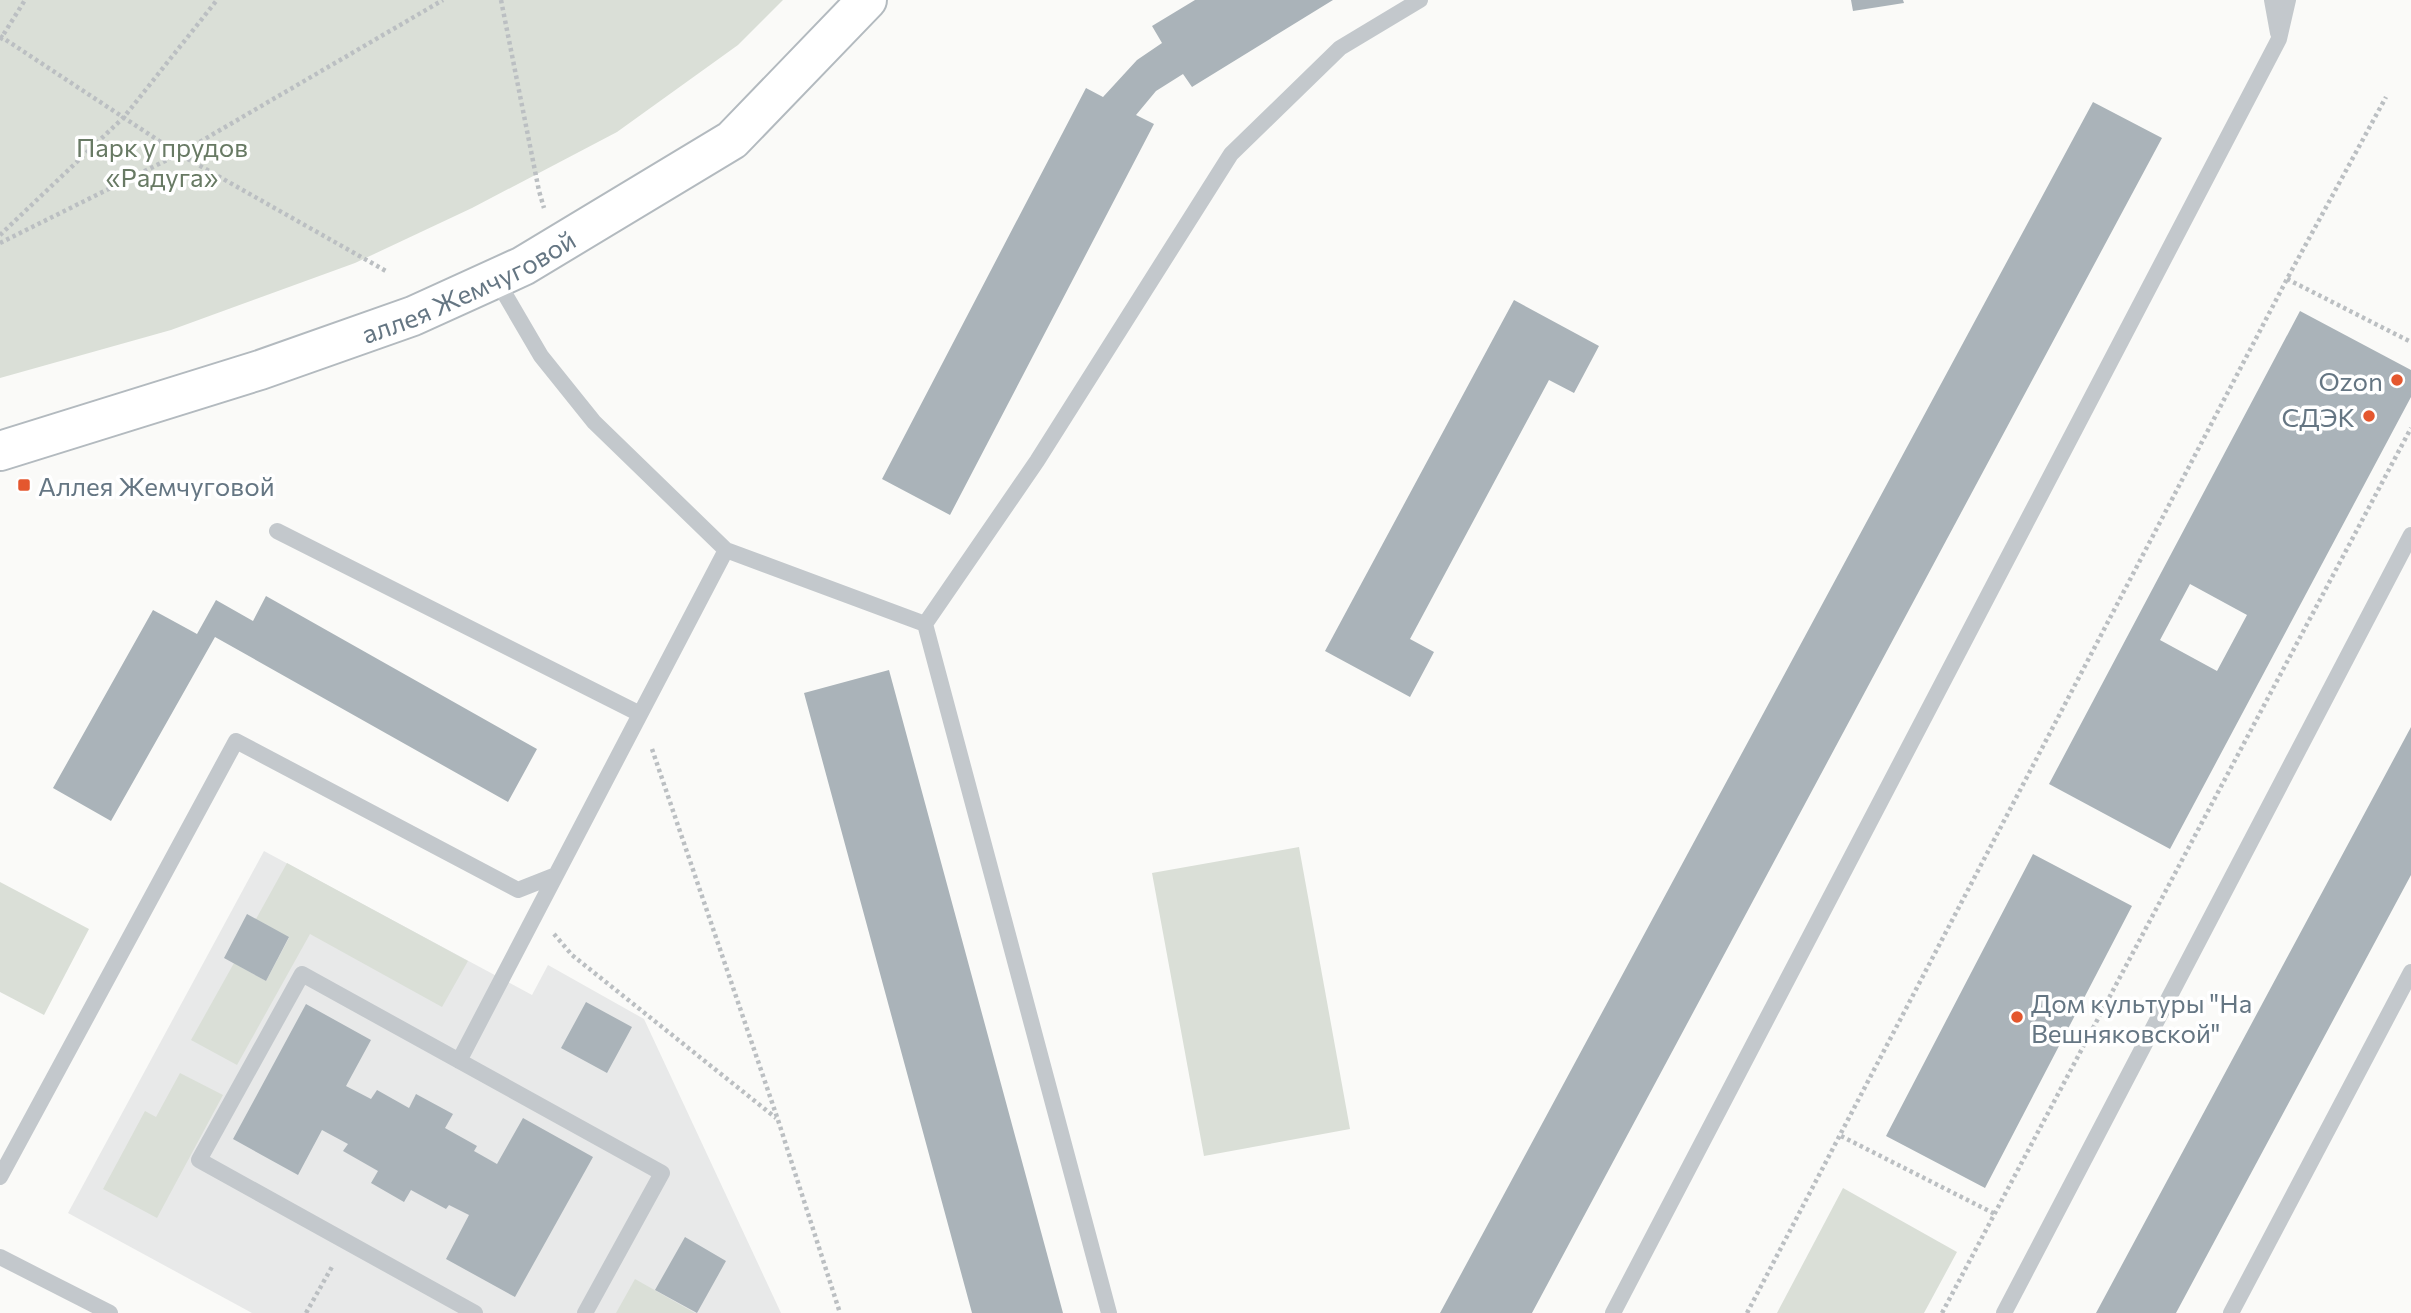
<svg xmlns="http://www.w3.org/2000/svg" width="2411" height="1313" font-family="Commissioner,sans-serif">
<rect width="100%" height="100%" fill="#fafaf8"/>
<path fill="#e8e9e9" d="M264 851 532 995 548 965 644 1019 781 1313H252L68 1213Z"/>
<path fill="#dadfd7" d="M0 0H783L738 45 617 132 472 208 355 263 171 330 0 378Z
M1299 847 1350 1129 1204 1156 1152 873Z
M287 863 468 961 442 1007 310 934 237 1065 191 1040 234 963 266 981 289 938 256 919Z
M0 882 89 929 44 1015 0 992Z
M180 1073 223 1095 157 1218 103 1189 145 1111 156 1117Z
M1843 1188 1957 1252 1924 1313H1777Z
M635 1279 695 1313H616Z"/>
<path fill="#aab3b9" fill-rule="evenodd" d="M1195 0H1333L1192 87 1183 74 1156 91 1136 115 1154 124 950 515 882 479 1086 88 1103 97 1137 60 1162 43 1152 26Z
M1851 0H1903L1904 3 1853 11Z
M2093 102 2162 138 1532 1313H1440Z
M1514 300 1599 346 1574 393 1549 380 1410 639 1434 652 1410 697 1325 651Z
M2300 311 2411 370V397L2170 849 2049 784ZM2190 584 2247 615 2217 671 2160 640Z
M266 596 537 749 508 802 215 637 111 821 53 788 153 610 197 634 216 600 253 621Z
M889 670 1063 1313H972L804 693Z
M2411 727V875L2176 1313H2096Z
M2033 854 2132 906 1985 1188 1886 1136Z
M247 914 289 937 266 981 224 958Z
M586 1002 632 1027 607 1073 561 1048Z
M306 1004 371 1040 346 1086 371 1099 377 1090 409 1108 416 1094 453 1114 445 1128 477 1146 474 1151 497 1164 523 1118 593 1157 515 1297 446 1259 469 1215 449 1205 446 1209 411 1190 404 1202 371 1183 378 1171 343 1151 348 1144 322 1130 298 1175 233 1139Z
M685 1237 726 1261 697 1313 655 1290Z"/>
<g fill="none" stroke-linecap="round" stroke-linejoin="round">
<g stroke="#b3babf" stroke-width="42">
<g id="secondary">
<path id="s1" d="M0 451 260 370 413 316 523 266 732 140 867 0"/>
</g>
</g>
<path stroke="#bbbfc2" stroke-width="4.5" stroke-dasharray="3.5 3.5" stroke-linecap="butt" d="M501 0 539 191 544 208
M0 36 179 154 386 271
M0 40 25 0
M0 235 124 117 217 0
M0 243 179 154 443 0
M2287 279 2411 342
M652 749 778 1120 840 1313
M554 934 572 955 776 1118
M1841 1136 1995 1214
M306 1313 333 1265
M1747 1313 2287 279 2386 97
M1942 1313 2411 428"/>
<path stroke="#c3c8cc" stroke-width="16" d="M2272 0 2278 33
M496 279 541 356 594 422 726 550 925 624 1037 461 1231 154 1340 48 1420 0
M277 531 640 714
M925 624 1109 1313
M459 1061 556 875
M0 1177 236 741 518 890 556 875 726 550
M0 1257 110 1313
M475 1313 199 1160 302 974 662 1173 585 1313
M1613 1313 2279 39 2288 0
M2004 1313 2411 535
M2231 1313 2411 972"/>
<use href="#secondary" stroke="#fff" stroke-width="38"/>
</g>
<g fill="#e4572e" stroke="#fff" stroke-width="2.5">
<circle cx="2397" cy="380" r="7"/>
<circle cx="2369" cy="416" r="7"/>
<rect x="17" y="478" width="14" height="14" rx="3.5"/>
<circle cx="2017" cy="1017" r="7"/>
</g>
<g text-anchor="middle" dominant-baseline="central" stroke-width="7" stroke-linejoin="round" paint-order="stroke">
<g font-size="26" fill="#687a64" stroke="#fff">
<text x="162" y="146">Парк у прудов<tspan x="162" dy="30">«Радуга»</tspan></text>
</g>
<g font-size="26" fill="#657683" stroke="#fff">
<text stroke="none"><textPath href="#s1" startOffset="497">аллея Жемчуговой</textPath></text>
</g>
<g font-size="26" fill="#657683" stroke="#fff" text-anchor="end">
<text x="2383" y="380">Ozon</text>
<text x="2355" y="416">СДЭК</text>
<text x="38" y="485" text-anchor="start">Аллея Жемчуговой</text>
<text x="2031" y="1002" text-anchor="start">Дом культуры "На<tspan x="2031" dy="30">Вешняковской"</tspan></text>
</g>
</g>
</svg>
